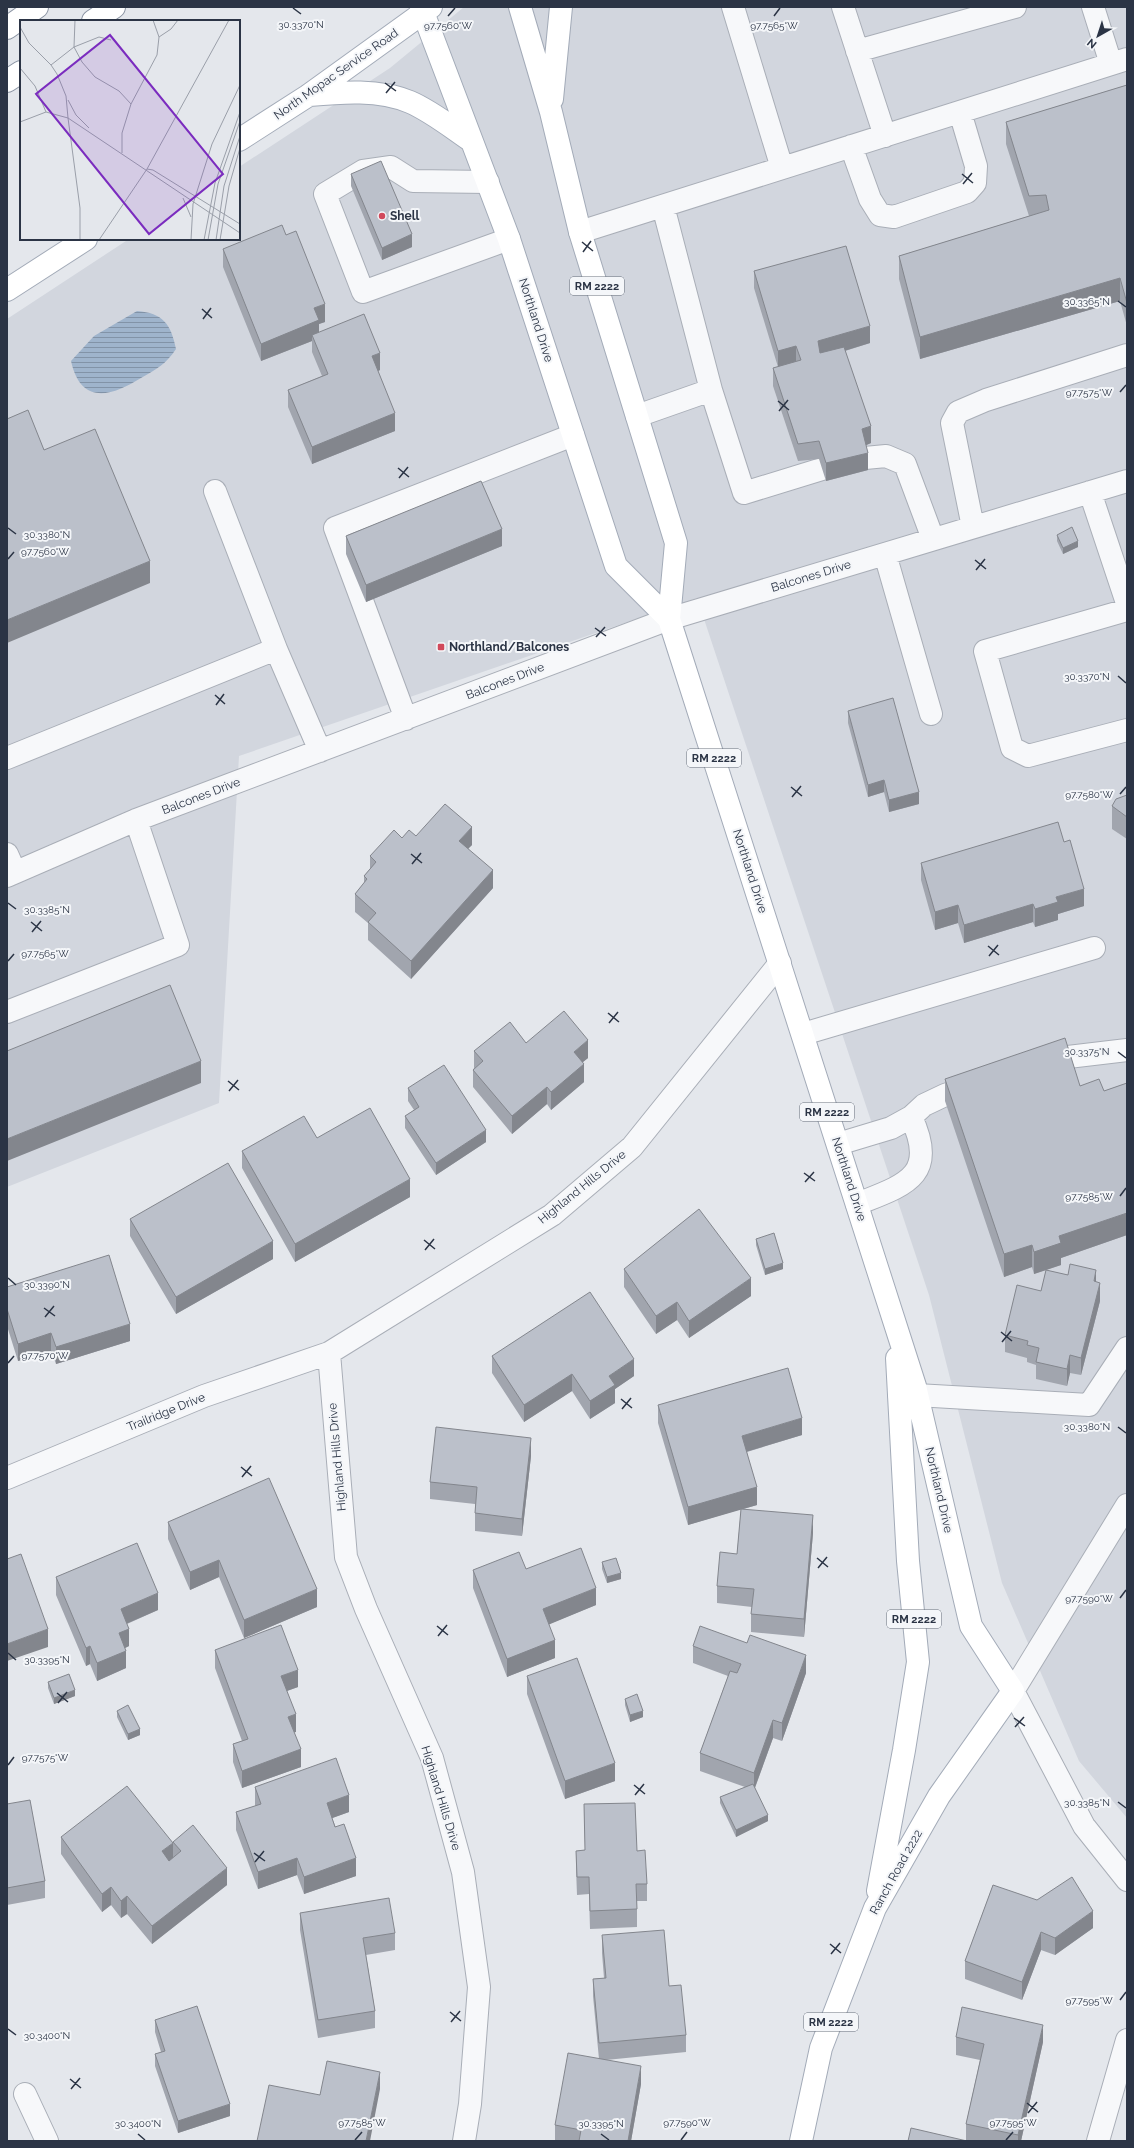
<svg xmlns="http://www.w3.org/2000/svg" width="1134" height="2148" font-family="Raleway,sans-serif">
<defs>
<pattern id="water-rules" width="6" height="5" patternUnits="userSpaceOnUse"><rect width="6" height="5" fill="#9fb4cc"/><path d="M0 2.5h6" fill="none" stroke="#8293a7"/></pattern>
</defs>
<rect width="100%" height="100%" fill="#e4e7ec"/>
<path fill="#d2d6de" d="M464 7H1127V1818L1079 1761 1002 1583 929 1295 697 598 239 756 219 1103 7 1187V319L129 239H239V167L390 68Z"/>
<path fill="url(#water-rules)" d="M137 311C163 313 171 324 176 349 166 364 157 369 141 378 112 396 81 406 71 361L94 336Z"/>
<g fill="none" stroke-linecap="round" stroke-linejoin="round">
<g stroke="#a9aeb7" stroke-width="24">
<path id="minor" d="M733 7 782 168
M843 7 885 136
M1093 7 1111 64
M857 51 1015 7
M851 146 870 199 880 215 894 217 967 192 975 183 976 166 960 112
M488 182 413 181 391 167 363 171 325 194 363 292 509 239
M663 206 711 390
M580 232 1127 59
M637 416 711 390 744 493 822 469
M865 458 886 456 905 464 933 539
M1090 492 1127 603
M973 527 952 423 958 412 986 400 1127 355
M885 554 931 714
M1127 610 985 651 1012 748 1028 756 1127 730
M276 649 320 751
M406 719 335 528 573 435
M7 758 276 649 215 491
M7 854 15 872
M7 876 136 820 669 619 1127 481
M7 1012 178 945 136 820
M803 1034 1094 948
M1042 1065 1068 1057 1127 1050
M838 1144 891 1128 911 1117 924 1105 945 1095 974 1085
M857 1204C905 1185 939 1176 911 1117
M329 1353 346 1557 366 1609 432 1758 463 1872 479 1987 470 2104 464 2141
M899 1394 1089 1405 1127 1348
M7 1478 204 1396 329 1353 552 1215 632 1147 780 963
M1127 1505 1013 1691 1084 1826 1127 1880
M25 2094 47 2141
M1098 2141 1127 2040"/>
</g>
<g stroke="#a3abb8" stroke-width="24">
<path id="major" d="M421 7 509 239 616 566 669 619
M520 7 551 112 580 232 676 543 669 619 915 1386 971 1626 1013 1691 939 1796 875 1908 821 2048 801 2141
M309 95C342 92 379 89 410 102 431 111 451 127 470 140
M552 99 561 7
M239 140 309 95 431 7
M7 290 86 239
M878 1891 904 1750 918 1662 908 1561 897 1358"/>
</g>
<g stroke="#8b94a3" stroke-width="24">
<path id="highway" d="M93 21 114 7
M7 28 37 7
M7 81 21 72"/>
</g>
<use href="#minor" stroke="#f7f8fa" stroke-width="22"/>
<use href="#major" stroke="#fff" stroke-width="22"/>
<use href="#highway" stroke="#fff" stroke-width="22"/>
</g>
<path fill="#a1a5ae" d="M1127 85V326L1120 301 920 359 899 279V256L1029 216 1006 144V122Z
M351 174 412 247 382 260 351 186Z
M223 249 325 322 319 324V332L380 370 378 371 395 431 312 464 288 407V390L322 376 312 352V341L261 361 223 267Z
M754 271 870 343 845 351 871 443 866 445 868 470 826 481 819 459 798 461 773 386V368L778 367 754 288Z
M1057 535 1078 547 1063 554 1057 541Z
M346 536 502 546 366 602 346 554Z
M848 711 919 804 889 812 884 792 868 797 848 723Z
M1127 795V839L1112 829V806Z
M416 836 472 845 468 848 493 888 411 979 368 940V923L355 912V894L364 884V876L370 869V856L402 838Z
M921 863 1084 906 1058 914V920L1035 927 1033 922 964 943 958 923 935 930 921 880Z
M474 1051 588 1058 583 1062 584 1082 551 1110 547 1104 512 1134 473 1087V1070L474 1068Z
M945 1079 1080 1086 1104 1091 1127 1083V1235L1061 1258V1265L1046 1270 1096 1282 1100 1301 1081 1375 1070 1373 1067 1386 1036 1379V1365L1027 1362V1358L1005 1352V1335L1041 1291 1046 1270 1034 1274 1032 1267 1004 1277 945 1101Z
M408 1088 486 1142 436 1175 405 1128V1116L414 1110 408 1101Z
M317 1138 410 1197 295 1262 242 1168V1151Z
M130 1219 273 1259 176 1314 130 1236Z
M756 1239 783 1269 765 1275 756 1245Z
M624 1269 751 1296 689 1338 677 1320 656 1334 624 1287Z
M7 1287 130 1341 56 1364 51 1351 18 1361 7 1326Z
M492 1356 634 1376 615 1389V1403L590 1419 572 1391 524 1422 492 1373Z
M658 1405 802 1435 747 1452 757 1505 743 1509 813 1533 804 1637 751 1632V1614L752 1607 717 1603V1586L737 1554 741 1509 688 1525 658 1423Z
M531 1456 522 1536 475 1531V1504L430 1499V1482Z
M168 1522 317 1607 244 1638 219 1577 190 1590 168 1539Z
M602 1562 621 1579 607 1583 602 1569Z
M526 1569 596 1605 549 1624 555 1658 507 1677 473 1588V1570Z
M56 1577 158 1610 127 1624 129 1646 125 1648 126 1668 97 1681 90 1664 86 1666 56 1595Z
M693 1646 806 1673 782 1741 773 1738 755 1788 768 1821 736 1837 720 1803V1797L745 1787 700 1771V1753L728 1676 693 1663Z
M215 1650 298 1687 287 1691 296 1732H294L301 1767 242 1788 233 1762V1744L242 1741 215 1668Z
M527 1676 615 1781 565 1799 527 1694Z
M48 1682 75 1696 54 1704 48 1688Z
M625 1699 643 1717 630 1722 625 1705Z
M117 1711 140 1735 128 1740 117 1717Z
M255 1787 349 1812 332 1818 356 1876 304 1894 297 1875 258 1889 236 1830V1812L255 1806Z
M7 1804 45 1881V1898L7 1905Z
M584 1804 637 1851 647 1884V1901H637V1927L590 1929 589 1894 577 1895 576 1868V1851L585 1850Z
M61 1837 173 1858V1842L227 1885 152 1944 127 1914 121 1918 111 1905 102 1912 61 1854Z
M993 1885 1093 1928 1055 1955 1041 1950 1022 2000 965 1979V1961Z
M300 1913 395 1933V1950L366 1955 375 2011V2028L318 2038 300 1930Z
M602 1935 686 2035V2052L606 2060 641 2084 631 2141H555V2125L599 2059 593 1996V1979L604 1978 602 1953Z
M155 2020 230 2116 178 2133 155 2066V2054L161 2052 155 2032Z
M956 2037 1043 2042 1021 2141H908H966V2124L980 2060 956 2055Z"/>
<path fill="#83868d" d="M412 234V247L382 260V248Z
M1120 278V301L920 359V337Z
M325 304V322L319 324V338L312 335V341L261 361V344L314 308Z
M870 326V343L818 359V341Z
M796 346V364L778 369V351Z
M380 353V370L372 374V356Z
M395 413V431L312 464V447Z
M871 426V443L862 447V429Z
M868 453V470L826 481V463Z
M502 529V546L366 602V585Z
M1078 541V547L1063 554V548Z
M150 561V583L7 643V620Z
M884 780V792L868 797V785Z
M919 792V804L889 812V800Z
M472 827V845L459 858V841Z
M493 870V888L411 979V961Z
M1084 889V906L1058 914V920L1035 927V909L1056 897Z
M1033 904V922L964 943V925Z
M958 905V923L935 930V912Z
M588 1040V1058L574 1069V1052Z
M201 1061V1083L7 1161V1139Z
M584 1064V1082L551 1110V1092Z
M547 1087V1104L512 1134V1116Z
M486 1130V1142L436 1175V1163Z
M410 1179V1197L295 1262V1244Z
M1127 1213V1235L1061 1258V1265L1034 1274V1252L1059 1236Z
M273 1241V1259L176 1314V1297Z
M1032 1245V1267L1004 1277V1254Z
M783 1263V1269L765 1275V1269Z
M1096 1270V1288L1094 1281Z
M751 1278V1296L689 1338V1321Z
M1100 1283V1301L1081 1375V1358Z
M677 1302V1320L656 1334V1316Z
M130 1324V1341L56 1364V1347Z
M51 1333V1351L18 1361V1344Z
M1070 1355V1373L1067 1386V1369Z
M634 1359V1376L615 1389V1403L590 1419V1401L609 1376Z
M572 1374V1391L524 1422V1405Z
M802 1418V1435L742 1453V1436Z
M531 1438V1456L522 1536V1519Z
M757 1487V1505L688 1525V1507Z
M813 1515V1533L804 1637V1619Z
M219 1560V1577L190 1590V1572Z
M621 1573V1579L607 1583V1577Z
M596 1588V1605L543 1627V1609Z
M317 1589V1607L244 1638V1620Z
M158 1593V1610L121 1626V1609Z
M48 1629V1647L7 1661V1644Z
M129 1629V1646L119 1651V1633Z
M555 1640V1658L507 1677V1659Z
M90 1646V1664L86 1666V1648Z
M126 1651V1668L97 1681V1663Z
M806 1655V1673L782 1741V1723Z
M298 1670V1687L281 1693V1676Z
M75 1690V1696L54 1704V1698Z
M643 1711V1717L630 1722V1715Z
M296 1714V1732L288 1734V1717Z
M773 1720V1738L754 1790V1773Z
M140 1729V1735L128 1740V1734Z
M301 1749V1767L242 1788V1771Z
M615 1763V1781L565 1799V1781Z
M349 1795V1812L327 1820V1803Z
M768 1815V1821L736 1837V1830Z
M173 1843V1860L162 1869V1851Z
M297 1858V1875L258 1889V1872Z
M356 1858V1876L304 1894V1877Z
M227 1868V1885L152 1944V1926Z
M111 1887V1905L102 1912V1894Z
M127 1896V1914L121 1918V1901Z
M1093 1911V1928L1055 1955V1938Z
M1041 1932V1950L1022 2000V1982Z
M1043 2025V2042L1021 2141H1018V2135Z
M641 2066V2084L631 2141H628Z
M380 2072V2089L370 2141H366Z
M230 2104V2116L178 2133V2121Z"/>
<path fill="#bbc0ca" stroke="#83868d" d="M1127 85V303L1120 278 920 337 899 256 1049 210 1046 195 1029 196 1006 122Z
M381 161 412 234 382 248 351 174Z
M282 225 286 235 296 231 325 304 314 308 319 320 261 344 223 249Z
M846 246 870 326 818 341 820 353 844 347 871 426 862 429 868 453 826 463 819 441 798 444 773 368 801 360 796 346 778 351 754 271Z
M364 314 380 353 372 356 395 413 312 447 288 390 328 374 312 335Z
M28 410 44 450 95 429 150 561 7 620V419Z
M481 481 502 529 366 585 346 536Z
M1072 527 1078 541 1063 548 1057 535Z
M893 698 919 792 889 800 884 780 868 785 848 711Z
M1127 795V817L1112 806 1116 799Z
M445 804 472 827 459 841 493 870 411 961 368 922 376 913 355 894 367 879 364 876 376 862 370 856 394 830 402 838 409 830 416 836Z
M1058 822 1064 842 1070 840 1084 889 1056 897 1058 902 1035 909 1033 904 964 925 958 905 935 912 921 863Z
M170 985 201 1061 7 1139V1051Z
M564 1011 588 1040 574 1052 584 1064 551 1092 547 1087 512 1116 473 1070 483 1061 474 1051 510 1022 526 1043Z
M1065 1038 1080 1086 1099 1079 1104 1091 1127 1083V1213L1059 1236 1061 1243 1034 1252 1032 1245 1004 1254 945 1079Z
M444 1065 486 1130 436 1163 405 1116 419 1107 408 1088Z
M370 1108 410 1179 295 1244 242 1151 304 1116 317 1138Z
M228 1163 273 1241 176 1297 130 1219Z
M699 1209 751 1278 689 1321 677 1302 656 1316 624 1269Z
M774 1233 783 1263 765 1269 756 1239Z
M109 1255 130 1324 56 1347 51 1333 18 1344 7 1309V1287Z
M1070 1264 1096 1270 1094 1281 1100 1283 1081 1358 1070 1355 1067 1369 1036 1362 1039 1348 1027 1345 1028 1341 1005 1335 1017 1285 1041 1291 1046 1270 1068 1275Z
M590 1292 634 1359 609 1376 615 1385 590 1401 572 1374 524 1405 492 1356Z
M788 1368 802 1418 742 1436 757 1487 688 1507 658 1405Z
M436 1427 531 1438 522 1519 475 1513 477 1487 430 1482Z
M269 1478 317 1589 244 1620 219 1560 190 1572 168 1522Z
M741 1509 813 1515 804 1619 751 1614 754 1589 717 1586 720 1552 737 1554Z
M137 1543 158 1593 121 1609 129 1629 119 1633 126 1651 97 1663 90 1646 86 1648 56 1577Z
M581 1548 596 1588 543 1609 555 1640 507 1659 473 1570 519 1552 526 1569Z
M21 1554 48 1629 7 1644V1559Z
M616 1558 621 1573 607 1577 602 1562Z
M281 1625 298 1670 281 1676 296 1714 288 1717 301 1749 242 1771 233 1744 248 1739 215 1650Z
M700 1626 747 1643 750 1635 806 1655 782 1723 773 1720 754 1773 700 1753 730 1671 737 1673 741 1664 693 1646Z
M577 1658 615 1763 565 1781 527 1676Z
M69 1674 75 1690 54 1698 48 1682Z
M637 1694 643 1711 630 1715 625 1699Z
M128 1705 140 1729 128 1734 117 1711Z
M336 1758 349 1795 327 1803 335 1827 344 1824 356 1858 304 1877 297 1858 258 1872 236 1812 261 1804 255 1787Z
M753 1784 768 1815 736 1830 720 1797Z
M127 1786 173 1843 162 1851 169 1861 181 1851 173 1842 193 1825 227 1868 152 1926 127 1896 121 1901 111 1887 102 1894 61 1837Z
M30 1800 45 1881 7 1888V1804Z
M635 1803 637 1851 645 1850 647 1884H636L637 1909 590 1911 589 1877H577L576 1851 585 1850 584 1804Z
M1072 1877 1093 1911 1055 1938 1041 1932 1022 1982 965 1961 993 1885 1037 1900Z
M389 1898 395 1933 363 1938 375 2011 318 2020 300 1913Z
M664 1930 669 1986 681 1985 686 2035 599 2043 593 1979 606 1978 602 1935Z
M197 2006 230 2104 178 2121 155 2054 165 2051 155 2020Z
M962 2007 1043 2025 1018 2135 966 2124 984 2044 956 2037Z
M568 2053 641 2066 628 2141H579L581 2130 555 2125Z
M327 2061 380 2072 366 2141H257L269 2085 320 2095Z
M911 2128 967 2141H908Z"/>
<path fill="none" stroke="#2b3445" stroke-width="1.5" d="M293 8 301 14M448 16 455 8M774 16 780 8M385 83 396 91M386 93 395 82M962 174 973 183M963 184 972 173M582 242 593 251M583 252 591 241M1118 301 1126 307M202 309 212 318M203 319 211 308M1120 392 1126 385M778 401 789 410M779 411 788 400M398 468 409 477M399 478 408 467M8 528 16 534M8 559 14 552M975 560 986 569M976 570 985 559M595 628 606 636M596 637 605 627M1118 676 1126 683M215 695 225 704M216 705 224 694M791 787 802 796M1120 794 1126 787M792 797 801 786M411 854 422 863M412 864 421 853M8 903 16 909M31 922 42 931M32 932 41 921M988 946 999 955M989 956 998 945M8 961 14 954M608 1013 619 1022M609 1023 618 1012M1118 1052 1126 1058M228 1081 239 1090M229 1091 238 1080M804 1173 815 1181M805 1182 814 1172M1120 1196 1126 1188M424 1240 435 1249M425 1250 434 1239M8 1278 16 1285M44 1308 55 1316M45 1317 54 1306M1001 1332 1012 1341M1002 1342 1011 1331M8 1363 14 1356M621 1399 632 1408M622 1409 631 1398M1118 1427 1126 1433M241 1467 252 1476M242 1477 251 1466M817 1558 828 1567M818 1568 827 1557M1120 1598 1126 1590M437 1626 448 1635M438 1636 447 1625M8 1653 16 1660M57 1693 68 1702M58 1703 67 1692M1014 1718 1025 1726M1015 1727 1024 1717M8 1765 14 1757M634 1785 645 1794M635 1795 644 1784M1118 1802 1126 1808M254 1853 265 1861M255 1862 264 1851M830 1944 841 1953M831 1954 840 1943M1120 2000 1126 1992M450 2012 461 2021M451 2022 460 2011M8 2029 16 2035M70 2079 81 2088M71 2089 80 2078M1027 2103 1038 2112M1028 2113 1037 2102M138 2134 145 2140M601 2134 609 2140M355 2140 362 2132M681 2140 687 2132M1006 2140 1013 2132"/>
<g fill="#d1495b" stroke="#f4f6f9" stroke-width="1.5">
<circle cx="382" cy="216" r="4"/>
<rect x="437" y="643" width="8" height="8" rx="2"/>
</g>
<g text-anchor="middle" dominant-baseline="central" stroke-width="4" stroke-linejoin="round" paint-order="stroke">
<g fill="#f4f6f9" stroke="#676e7b" stroke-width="1">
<rect x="570" y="277" width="54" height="18" rx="3"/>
<rect x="687" y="749" width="54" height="18" rx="3"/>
<rect x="800" y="1103" width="54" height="18" rx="3"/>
<rect x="887" y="1610" width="54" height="18" rx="3"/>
<rect x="804" y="2013" width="54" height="18" rx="3"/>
</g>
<g font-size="11" font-weight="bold" fill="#2b3445">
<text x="597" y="286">RM 2222</text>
<text x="714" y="758">RM 2222</text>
<text x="827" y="1112">RM 2222</text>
<text x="914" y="1619">RM 2222</text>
<text x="831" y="2022">RM 2222</text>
</g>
<g font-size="12" fill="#2b3445" stroke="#f4f6f9">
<text transform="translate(336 74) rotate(-35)">North Mopac Service Road</text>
<text transform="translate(536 320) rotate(72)">Northland Drive</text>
<text transform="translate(811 576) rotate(-17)">Balcones Drive</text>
<text transform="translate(505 681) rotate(-21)">Balcones Drive</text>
<text transform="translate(201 796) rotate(-21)">Balcones Drive</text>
<text transform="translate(750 871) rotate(72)">Northland Drive</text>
<text transform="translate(849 1179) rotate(72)">Northland Drive</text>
<text transform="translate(582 1187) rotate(-39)">Highland Hills Drive</text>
<text transform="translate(166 1412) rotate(-22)">Trailridge Drive</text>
<text transform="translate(337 1457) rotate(-95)">Highland Hills Drive</text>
<text transform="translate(939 1490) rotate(77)">Northland Drive</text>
<text transform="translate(441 1798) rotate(73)">Highland Hills Drive</text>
<text transform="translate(896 1872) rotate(-61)">Ranch Road 2222</text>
</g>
<g font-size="12" font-weight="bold" fill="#2b3445" stroke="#f4f6f9" text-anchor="start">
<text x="390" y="216">Shell</text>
<text x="449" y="647">Northland/Balcones</text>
</g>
</g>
<g transform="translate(20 20)">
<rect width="220" height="220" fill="#e4e7ec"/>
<path fill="none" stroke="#9a9fa9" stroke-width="1" d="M55 0 54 27 62 42 75 57 99 71 111 84M0 7 9 23 31 45 37 54 46 76 48 98 220 213M139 17 151 9 158 0M31 45 54 27 79 17 91 20M0 48 15 66 26 92M48 80 56 95 69 108M0 102 26 92 48 98 60 188V220M102 133V113L111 84 137 35 139 17 133 0M127 149 133 150 220 204M163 178 171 197M173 184 192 124 220 65M79 220 127 149 209 0M171 220 173 184M184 220 195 163 220 92M188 220 198 164 220 101M196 220 204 166 220 116M200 220 209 166 220 128"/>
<path fill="#7b2cbf" fill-opacity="0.15" stroke="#7b2cbf" stroke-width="2" d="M90 15 203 154 129 214 16 74Z"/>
<rect width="220" height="220" fill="none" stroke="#2b3445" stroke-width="2"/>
</g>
<g font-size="10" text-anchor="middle" fill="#2b3445" stroke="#f4f6f9" stroke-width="4" stroke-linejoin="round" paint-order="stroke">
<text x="301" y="28">30.3370°N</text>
<text x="448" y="29">97.7560°W</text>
<text x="774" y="29">97.7565°W</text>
<text x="1087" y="305">30.3365°N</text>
<text x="1089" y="396">97.7575°W</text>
<text x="47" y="538">30.3380°N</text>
<text x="45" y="555">97.7560°W</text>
<text x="1087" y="680">30.3370°N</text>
<text x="1089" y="798">97.7580°W</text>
<text x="47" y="913">30.3385°N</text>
<text x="45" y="957">97.7565°W</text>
<text x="1087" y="1055">30.3375°N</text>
<text x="1089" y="1200">97.7585°W</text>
<text x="47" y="1288">30.3390°N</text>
<text x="45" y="1359">97.7570°W</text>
<text x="1087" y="1430">30.3380°N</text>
<text x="1089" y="1602">97.7590°W</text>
<text x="47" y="1663">30.3395°N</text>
<text x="45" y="1761">97.7575°W</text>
<text x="1087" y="1806">30.3385°N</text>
<text x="1089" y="2004">97.7595°W</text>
<text x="47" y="2039">30.3400°N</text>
<text x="362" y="2126">97.7585°W</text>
<text x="687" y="2126">97.7590°W</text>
<text x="1013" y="2126">97.7595°W</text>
<text x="138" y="2127">30.3400°N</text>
<text x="601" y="2127">30.3395°N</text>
</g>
<rect width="1134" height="2148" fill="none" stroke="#2b3445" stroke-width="16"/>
<g transform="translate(1098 36) rotate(219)" stroke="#f4f6f9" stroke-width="3" paint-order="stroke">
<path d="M0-3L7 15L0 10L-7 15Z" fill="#2b3445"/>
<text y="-6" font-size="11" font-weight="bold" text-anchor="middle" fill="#2b3445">N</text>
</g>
</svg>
